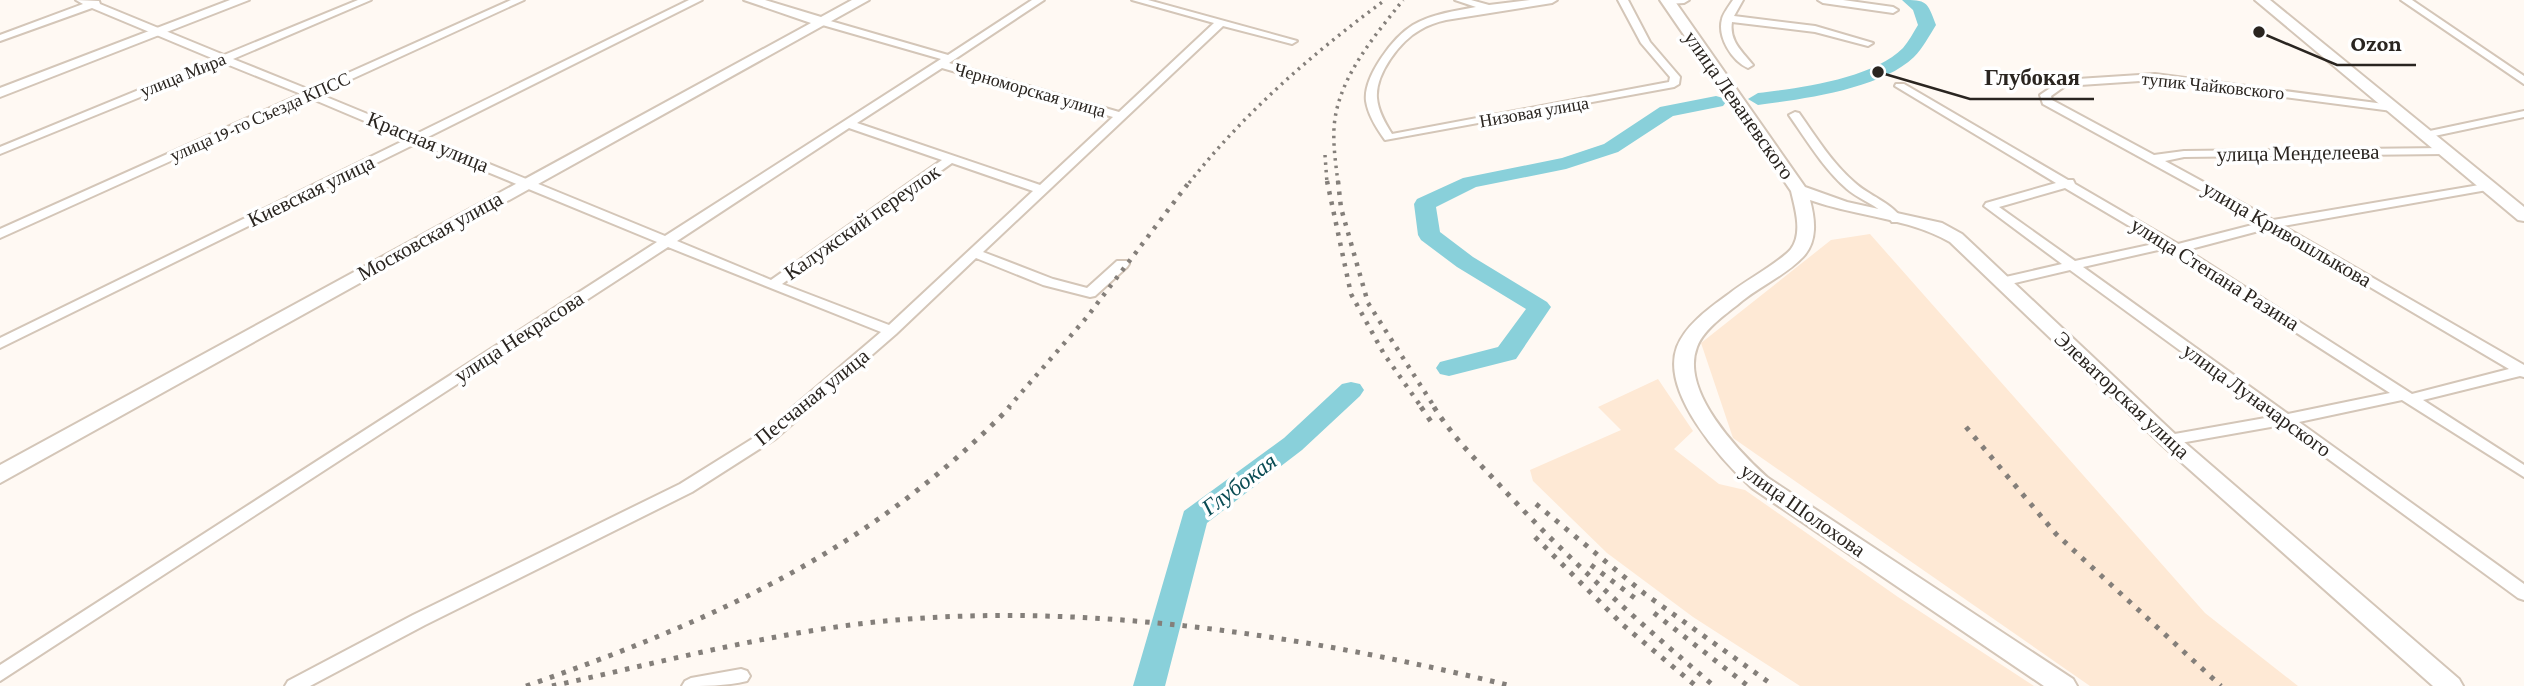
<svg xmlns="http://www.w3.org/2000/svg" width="2524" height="686" font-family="'Crimson Pro',serif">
<rect width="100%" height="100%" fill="#fff9f3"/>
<path fill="#fee9d5" d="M1870 234 2205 613 2298 686H2090L1733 438 1701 343 1831 240Z
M1658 379 1693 431 1674 449 1719 484 1745 490 1898 597 2034 686H1800L1693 617 1607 553 1533 481 1530 470 1621 430 1598 407Z"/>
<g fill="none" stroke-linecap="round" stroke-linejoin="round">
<path fill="#89d0da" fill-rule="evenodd" d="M1902 0C1927 0 1927 1 1936 25 1929 36 1923 48 1914 57 1881 89 1803 99 1758 105L1748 99 1758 93C1800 88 1872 79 1903 48 1909 41 1913 33 1918 25L1913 10Z
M1716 96 1723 98 1726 102 1723 106 1673 116 1618 152 1566 169 1476 187 1436 207 1440 232 1473 257 1547 302 1551 307 1516 359 1449 376 1440 374 1436 368 1440 362 1498 347 1526 309 1457 267 1421 240 1418 235 1414 204 1417 199 1463 178 1562 158 1604 144 1660 107Z
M1351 382 1360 384 1364 390 1360 396 1302 450 1207 523 1165 686H1133L1184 511 1284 438 1342 384Z"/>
<g stroke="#d4c6b8" stroke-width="4">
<path id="street" d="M76 0 99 1 100 4 224 55 358 0H371L233 59 310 90 511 0H524L319 94 416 134 689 0H702L426 138 665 236 941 59 819 24V20H827L948 55 1032 0H1044L949 63 1119 112 1214 23 1132 0H1148L1297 41 1292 44 1223 26 983 252 1053 279 1087 288 1117 261H1127L1129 264 1127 267 1095 296 1090 297 1043 285 976 258 896 334 775 439 692 492 425 625 310 686H285L288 681 413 615 680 484 765 431 881 332 668 247 0 681V665L657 242 417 143 0 348V338L407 139 310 98 0 238V229L301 94 224 63 0 154V147L214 59 92 8 0 41V35L83 4ZM942 68 1113 117 1040 185 857 123ZM849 128 942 160 771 280 677 241ZM952 163 1033 191 889 325 782 284Z
M1455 0H1471L1489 5 1530 0H1557L1552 3 1446 20C1437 22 1428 25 1420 30 1400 41 1375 74 1377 98 1378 111 1385 123 1392 134L1669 82 1670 77 1641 43 1618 0H1628L1650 42 1680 77 1679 84 1674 87 1385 140C1377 129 1368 115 1366 101 1363 77 1393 37 1413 25 1432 14 1455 11 1476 7Z
M1663 0H1689L1684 3 1667 4Z
M1733 0H1743L1734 16 1815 26 1873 43 1868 46 1815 32 1732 22C1729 41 1742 51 1753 65L1748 68C1732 61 1717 37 1722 19 1723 14 1729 6 1733 0Z
M1818 0H1843L1893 7 1898 10 1893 13 1823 3Z
M2401 0H2412L2524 76V84Z
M2155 74 2392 105 2398 108 2392 111 2155 80 2065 86 2051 96 2052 100 2154 155 2184 151 2444 148 2450 151 2444 154 2184 157 2165 161 2273 220 2491 183 2493 186 2491 189 2487 190 2283 226 2524 365V377L2520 376 2423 400 2524 465V477L2402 400 2299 422 2524 584V600L2518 598 2282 425 2169 445 2164 444 2161 440 2164 436 2169 435 2271 417 2070 270 2002 286 1997 285 1995 282 1997 279 2062 264 1984 206 1986 203 2056 183 1895 86 1896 84H1904L2068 180H2073L2075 184 2178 244 2260 223 2043 104 2040 95 2062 80ZM2065 188 2158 243 2075 261 1999 207ZM2270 228 2509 369 2412 394 2187 250ZM2167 248 2171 252 2390 393 2288 414 2083 267Z
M2524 111V117L2425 138 2419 135 2425 132Z
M1795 112 1799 113C1816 137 1832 163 1854 182 1869 196 1891 202 1902 219L1900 222H1892C1881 206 1861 201 1847 189 1824 169 1807 141 1789 115Z
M741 669 747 671 750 676 747 681C726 686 704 686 682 686L685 681 691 678Z"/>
</g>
<g stroke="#d4c6b8" stroke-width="4">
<path id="secondary" d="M230 0H249L0 97V88Z
M744 0H765L821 17 852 0H869L0 483V465L811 23Z
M1660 0H1674L1805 187 1847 202 1942 223 1962 234 2176 435 2459 679 2463 686H2433L2162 445 1950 242C1908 218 1855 216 1810 200 1815 219 1818 241 1803 257 1787 274 1761 286 1742 301 1728 313 1704 328 1697 347 1680 391 1738 451 1768 478L2073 679 2077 686H2044L1752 488C1722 461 1660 392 1677 347 1686 324 1711 307 1730 293 1745 281 1780 262 1791 249 1803 233 1795 208 1791 191Z
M2255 0H2270L2524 207V221L2518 220Z"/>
</g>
<use href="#street" fill="#fff" fill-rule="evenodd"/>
<use href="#secondary" fill="#fff" fill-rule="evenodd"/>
<path stroke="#847f7a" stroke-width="3.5" stroke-dasharray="2.5 5" stroke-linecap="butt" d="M1325 155 1327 183
M1189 183C1245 112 1313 53 1385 0
M1338 183C1336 165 1333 147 1334 128 1337 79 1374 37 1403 0"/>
<path stroke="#847f7a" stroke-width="4.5" stroke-dasharray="3.5 7" stroke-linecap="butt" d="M1327 181 1351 294 1384 354 1422 408
M1338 181 1341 208 1368 303 1435 408
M1008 408 1087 317 1190 181"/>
<path stroke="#847f7a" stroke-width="5" stroke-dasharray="4.5 8" stroke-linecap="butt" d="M1421 407 1432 423
M1434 407C1454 439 1481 465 1506 492 1571 562 1642 625 1714 686
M1966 427 2056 534 2221 686
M1536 504 1645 594 1774 686
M1535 537 1623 625 1696 686
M1591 565 1636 599
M1654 613 1748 686
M526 686C713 621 870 551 1010 407
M552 686C653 664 755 637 858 624 1073 598 1303 635 1512 686"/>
</g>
<g text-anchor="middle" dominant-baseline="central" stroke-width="7" stroke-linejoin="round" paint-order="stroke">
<g font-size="18" fill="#2a2520" stroke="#fff">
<text transform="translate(183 75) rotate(-22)">улица Мира</text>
<text transform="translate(2213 86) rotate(6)">тупик Чайковского</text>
<text transform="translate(1030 90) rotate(16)">Черноморская улица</text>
<text transform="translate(1534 112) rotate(-10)">Низовая улица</text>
<text transform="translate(260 117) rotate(-24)">улица 19-го Съезда КПСС</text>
</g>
<g font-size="21" fill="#2a2520" stroke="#fff">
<text transform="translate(1739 105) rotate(55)">улица Леваневского</text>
<text transform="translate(428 142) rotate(22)">Красная улица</text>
<text transform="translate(2298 153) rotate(-1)">улица Менделеева</text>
<text transform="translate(311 191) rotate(-26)">Киевская улица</text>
<text transform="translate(862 222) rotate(-35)">Калужский переулок</text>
<text transform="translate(2287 234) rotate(30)">улица Кривошлыкова</text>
<text transform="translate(430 236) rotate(-29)">Московская улица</text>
<text transform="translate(2215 274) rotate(32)">улица Степана Разина</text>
<text transform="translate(519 337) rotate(-33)">улица Некрасова</text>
<text transform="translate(2122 395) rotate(43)">Элеваторская улица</text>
<text transform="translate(812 397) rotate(-39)">Песчаная улица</text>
<text transform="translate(2257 400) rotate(36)">улица Луначарского</text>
<text transform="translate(1803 510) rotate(35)">улица Шолохова</text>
</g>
<g font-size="23" font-style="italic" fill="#0a4c54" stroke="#fff">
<text transform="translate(1239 484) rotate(-37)">Глубокая</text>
</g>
</g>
<path fill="none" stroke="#2a2520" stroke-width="2.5" d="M2259 32L2337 65H2416M1878 72L1970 99H2094"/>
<g fill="#2a2520" stroke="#fff" stroke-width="2.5">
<circle cx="2259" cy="32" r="7"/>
<circle cx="1878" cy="72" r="7"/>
</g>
<g font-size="23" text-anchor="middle" font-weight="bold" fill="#2a2520" stroke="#fff" stroke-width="7" stroke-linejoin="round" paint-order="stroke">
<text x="2376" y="51">Ozon</text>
<text x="2032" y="85">Глубокая</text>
</g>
</svg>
